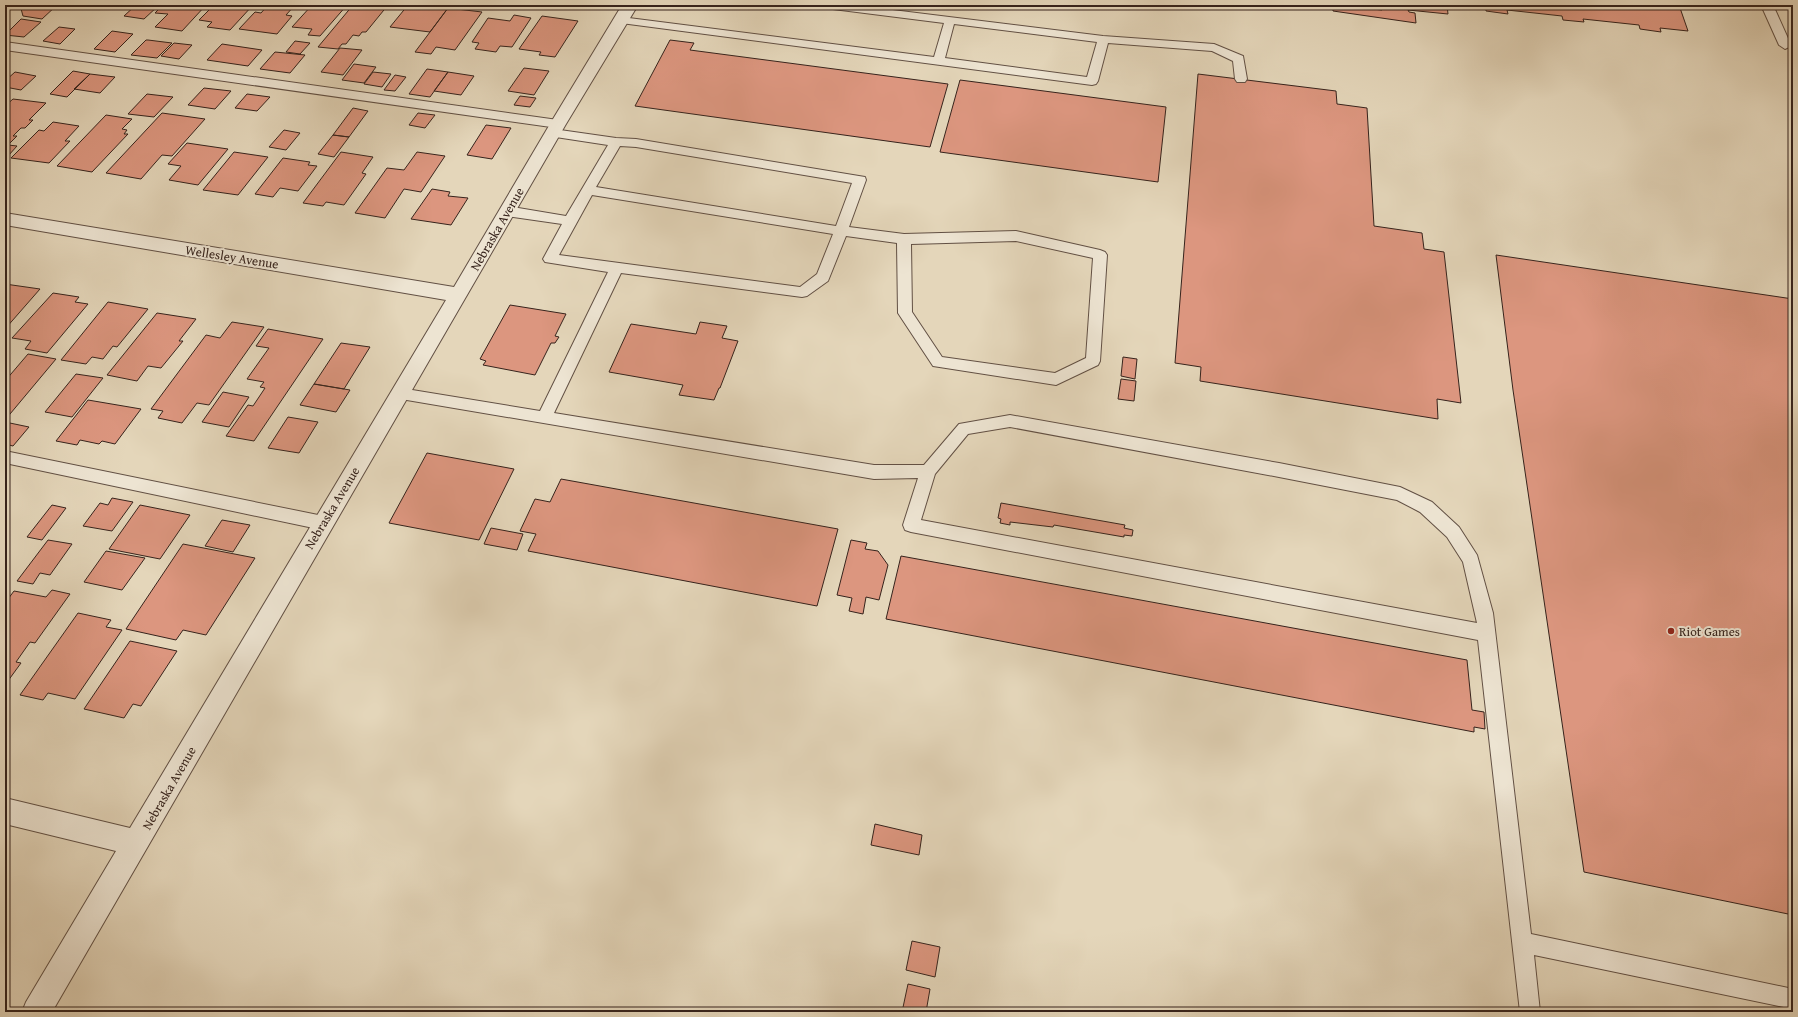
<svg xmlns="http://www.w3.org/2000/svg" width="1798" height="1017" font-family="'Gentium Book Plus',serif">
<rect width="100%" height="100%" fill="#e4d6ba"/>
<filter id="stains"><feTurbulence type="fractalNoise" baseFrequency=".005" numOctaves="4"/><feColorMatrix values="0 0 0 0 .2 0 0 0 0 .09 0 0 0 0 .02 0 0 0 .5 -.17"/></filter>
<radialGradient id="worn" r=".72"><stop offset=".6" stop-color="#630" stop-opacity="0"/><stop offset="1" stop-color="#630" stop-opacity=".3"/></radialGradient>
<path fill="#dc967f" stroke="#36231c" d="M20 5H57L42 19 23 16Z
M136 5H149L158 6 144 19 124 16Z
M163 5H206L182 31 155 27 168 14 155 13Z
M214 5H253L230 30 207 27 212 22 199 20Z
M268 5H302H295L286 15 292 16 277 34 239 29 255 12 261 13Z
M312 5H347L320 36 308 35 312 29 292 27Z
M353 5H388L366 32H362L359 36 353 35 346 44H342L338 49 318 47Z
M408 5H427L448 8 430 32 390 27Z
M1333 5 1382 10V7L1369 5H1447L1448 14 1408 10 1409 12 1415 13 1416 23 1333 11Z
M1465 5H1679L1688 31 1660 28 1661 32 1640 29 1639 25 1583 19 1584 22 1563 20 1562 16 1507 10 1508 14 1486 11V7Z
M448 8 482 12 455 50 436 47 431 54 415 52Z
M514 15 531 18 512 47 500 46 496 52 475 49 479 43 472 42 488 18 510 21Z
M542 16 578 21 555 57 539 55 541 52 519 49Z
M21 19 41 22 24 37 5 35Z
M59 27 75 29 60 44 43 41Z
M112 31 133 34 115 52 94 49Z
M146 40H148L172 43 157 58 131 55Z
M670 40 694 43 690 50 948 84 930 147 635 106Z
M295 41 310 43 300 54 286 52Z
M174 43 192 45 179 59 161 56Z
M222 44 262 50 248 66 207 60Z
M340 48 362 50 343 75 321 72Z
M275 52 305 55 290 73 260 69Z
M354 64 376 67 364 83 342 80Z
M524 68 549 71 534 95 508 91Z
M427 69 448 72 430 97 409 94Z
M73 71 90 74 67 97 50 94Z
M15 72 36 76 21 90 5 87V81Z
M373 72 391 74 382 87 364 84Z
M448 72 474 76 461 95 434 91Z
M90 74 115 77 100 93 74 89Z
M1198 74 1336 91 1337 104 1367 108 1374 226 1422 233 1424 249 1444 252 1461 403 1437 399 1438 419 1200 381 1201 367 1175 363Z
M395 75 406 77 395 91 384 90Z
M960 80 1166 107 1158 182 940 152Z
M204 88 231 91 215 109 188 105Z
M147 94 173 97 154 117 128 114Z
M247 94 270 97 257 111 235 108Z
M520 96 536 98 530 107 514 105Z
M13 99 46 103 29 120H33L25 128H21L13 136H17L8 145 17 146 8 156H5V106Z
M353 108 368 111 349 137 333 135Z
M162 113 205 119 172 156 162 155 141 179 106 173Z
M418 113 435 115 425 128 409 125Z
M106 115 132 119 122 129 127 130 124 134H128L92 172 57 166Z
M53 122 79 126 65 141H70L49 163 11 158 39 130 44 131Z
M486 125 511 128 492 159 467 155Z
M284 130 300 133 286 150 269 147Z
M333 135 349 137 334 157 318 154Z
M187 143 228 149 198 185 169 180 181 166 168 164Z
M234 152 268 157 238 195 203 190Z
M341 152 373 157 362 173 366 174 344 205 326 202 323 206 303 203Z
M417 152 445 156 421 192 404 189 385 218 355 213 387 168 404 170Z
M283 158 310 162 308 165 317 166 298 191 280 188 273 197 255 194Z
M432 189 450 192 448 196 468 198 451 225 411 219Z
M1496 255 1793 299V915L1584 872 1513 390Z
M5 284 40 289 5 329Z
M53 293 79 297 75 302 88 304 47 353 25 349 31 341 12 338Z
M108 302 148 309 117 347 113 346 103 359 92 357 86 364 61 360Z
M510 305 566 314 555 336 559 337 555 343H551L535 375 483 365 486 361 480 359Z
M157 313 196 319 179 341H183L161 368 148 366 137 381 107 375Z
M232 322 264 327 209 405 197 403 182 423 158 418 163 411 151 409 206 335 220 338Z
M700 322 727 326 722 338 738 341 720 388H719L714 400 679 395 683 385 609 372 631 324 696 334Z
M268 329 323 339 254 441 226 436 248 405 253 406 265 388 260 387 264 382 247 379 269 348 256 346Z
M341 343 370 347 344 389 314 384Z
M28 354 56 359 5 420V381Z
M1123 357 1137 359 1135 379 1121 376Z
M76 374 103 378 72 417 45 412Z
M1121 379 1136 381 1134 401 1118 399Z
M314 384 350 390 336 412 300 405Z
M223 392 249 397 229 427 202 422Z
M88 400 141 409 115 444 102 441 99 444 80 440 77 445 56 441Z
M288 417 318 422 299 453 268 448Z
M5 422 29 427 13 446 5 444Z
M427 453 514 469 479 540 389 523Z
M561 479 838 529 817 606 528 551 536 534 520 531 535 499 550 502Z
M112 498 133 502 112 531 83 526 100 503 108 505Z
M1001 503 1125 525 1124 528 1133 530 1132 536 1124 535V537L1054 525 1053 527 1010 522V525L1000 523 1001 519 998 518Z
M52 505 66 508 42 540 27 537Z
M140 505 190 515 160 559 109 549Z
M222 520 250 525 233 552 205 546Z
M491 528 523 534 517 550 484 544Z
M48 540 72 544 50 575 40 573 33 584 17 581Z
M851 540 867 543 865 549 878 551 888 565 879 600 866 597 863 614 849 611 852 598 837 595Z
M183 544 255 558 206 635 183 630 176 640 126 629Z
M106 551 145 558 122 590 84 582Z
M901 556 1467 660 1472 710 1484 712 1485 729 1474 727V732L886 619Z
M52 590 70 594 35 643 30 642 16 662 21 663 5 685V603L14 591 46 597Z
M78 613 111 620 106 627 122 630 75 699 48 693 43 700 20 695Z
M130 641 177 651 141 706 133 704 124 718 84 709Z
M875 824 922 835 919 855 871 845Z
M912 941 940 947 935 977 906 970Z
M908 984 930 989 926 1012H902Z"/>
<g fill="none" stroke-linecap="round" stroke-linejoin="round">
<g stroke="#625044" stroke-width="2">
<path id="service" d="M819 5H852L1103 36 1214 44 1243 56 1247 79 1245 82H1237L1235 79 1233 61 1212 51 1108 43 1098 81 1096 84 1092 85 621 23 615 20 621 17 934 57 944 23 825 8ZM954 24 1097 42 1087 77 945 58Z
M1761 5H1773L1791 45 1789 47 1785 49 1779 45Z
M5 42 558 120 562 121 564 124 562 127 558 128 5 50Z
M553 129 616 138 636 139 865 177 866 180 849 227 904 234 1016 231 1100 250 1105 252 1107 255 1100 361 1098 365 1056 385 933 366 898 313 897 243 846 236 828 281 807 296 802 297 621 273 554 413 874 465H924L959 424 1010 415 1279 463 1400 487 1432 502 1459 527 1477 555 1493 613 1531 934 1793 989V1009L1534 955 1540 1012H1520L1478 640 911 532 905 530 903 525 918 478 874 479 395 398 393 394 395 390 400 388 540 411 608 272 545 262 543 259 562 224 507 216 502 214 500 211 502 208 507 206 566 216 608 145 549 136 547 133 549 130ZM620 146 636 147 852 183 836 226 596 187ZM592 195 833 234 817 274 800 287 559 255ZM1016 241 1093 258 1086 358 1055 373 942 357 912 312 911 244ZM1010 427 1279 477 1397 500 1420 512 1447 537 1463 562 1477 623 921 520 935 474 968 434Z
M5 451 323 516 329 518 331 523 329 528 323 530 5 463Z"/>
</g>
<g stroke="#625044" stroke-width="2">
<path id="minor" d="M622 5H638L566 124 52 1012H22L26 1002 116 851 5 824V798L130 828 446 300 5 225V213L454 287 550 124Z"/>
</g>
<use href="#service" fill="#ede4d2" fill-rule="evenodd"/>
<use href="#minor" fill="#ede4d2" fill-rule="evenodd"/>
</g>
<circle fill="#8f2418" stroke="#ede4d2" stroke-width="1.5" cx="1671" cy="631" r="4"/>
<g text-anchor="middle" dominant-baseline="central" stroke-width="4" stroke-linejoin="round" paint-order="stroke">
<g font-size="13" fill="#36231c" stroke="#ede4d2">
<text transform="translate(497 229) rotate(-60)">Nebraska Avenue</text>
<text transform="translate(232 257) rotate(9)">Wellesley Avenue</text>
<text transform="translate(332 508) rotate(-59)">Nebraska Avenue</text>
<text transform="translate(169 788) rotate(-60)">Nebraska Avenue</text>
</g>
<g font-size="13" fill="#36231c" stroke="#ede4d2" text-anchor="start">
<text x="1679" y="631">Riot Games</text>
</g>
</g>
<rect width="1798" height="1017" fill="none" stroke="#e4d6ba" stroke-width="20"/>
<rect x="6" y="6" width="1786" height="1005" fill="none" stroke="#36231c" stroke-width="2"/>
<rect x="10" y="10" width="1778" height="997" fill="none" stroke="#36231c"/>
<rect width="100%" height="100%" filter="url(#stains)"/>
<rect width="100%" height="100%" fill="url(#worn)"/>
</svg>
